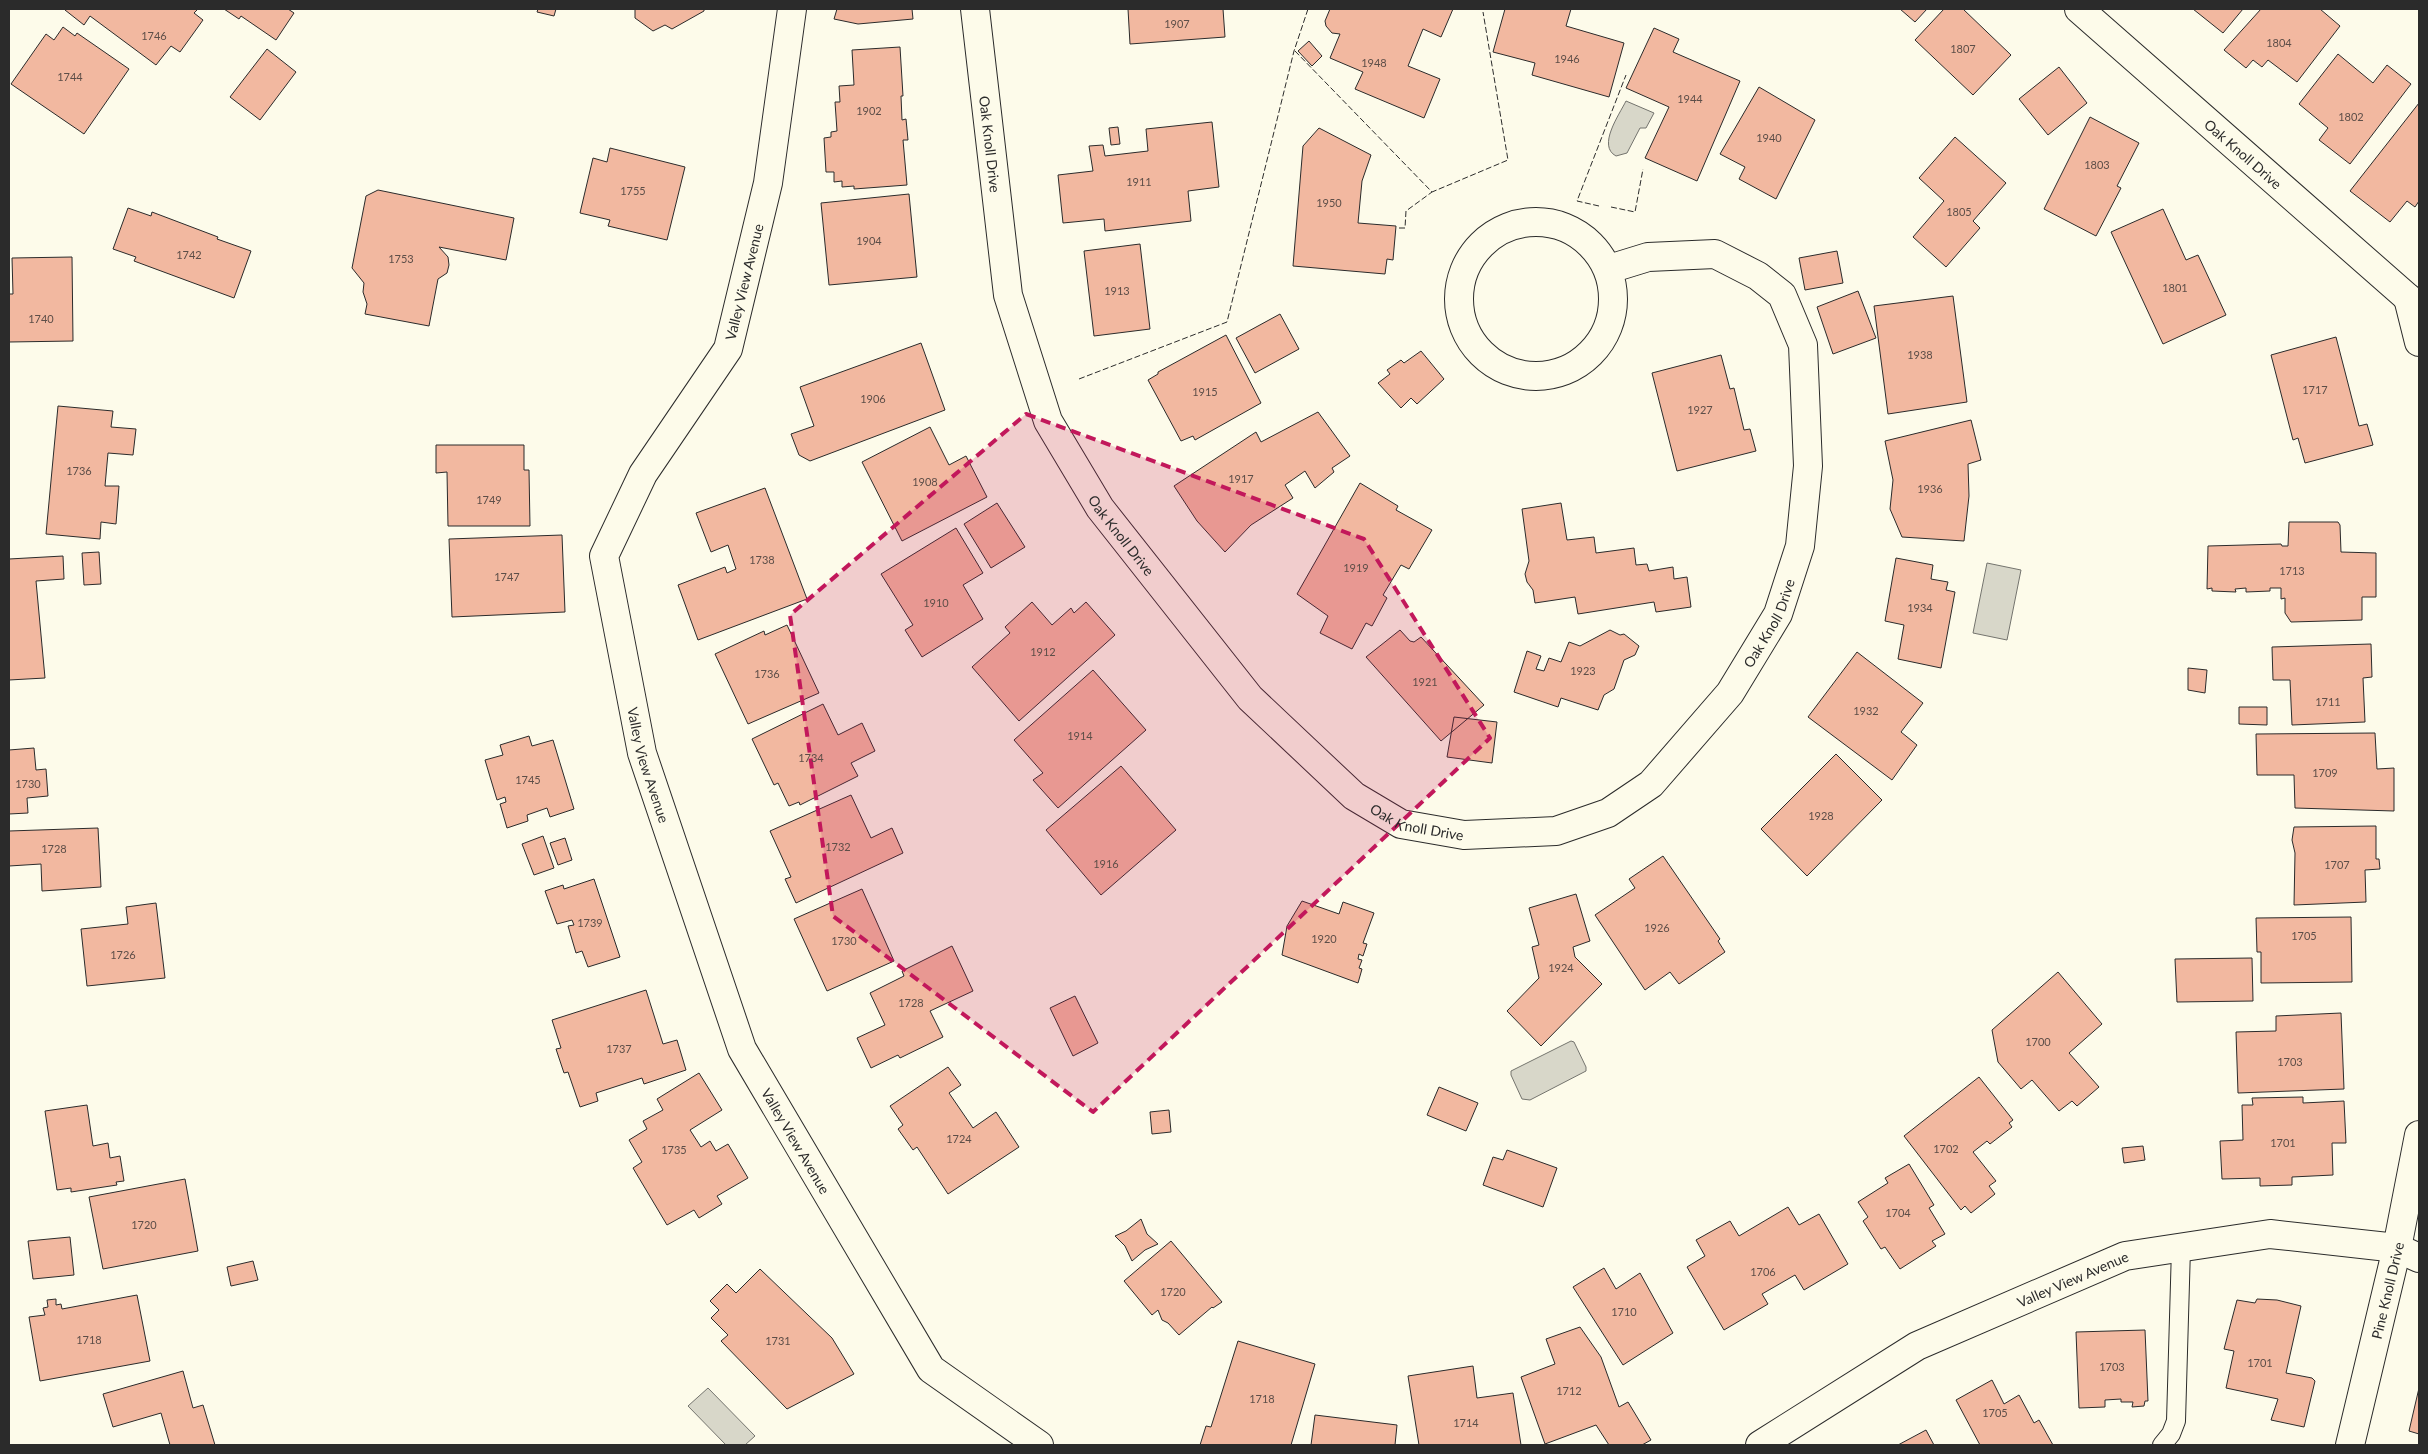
<svg xmlns="http://www.w3.org/2000/svg" width="2428" height="1454" font-family="Lato,sans-serif">
<rect width="100%" height="100%" fill="#fdfbea"/>
<path fill="#d8d7c9" stroke="#74746e" d="M1626 101 1654 113 1646 128H1640L1627 153 1616 156C1597 146 1619 115 1626 101Z
M1987 563 2021 570 2007 640 1973 633Z
M1571 1041 1574 1042 1586 1067V1071L1530 1100 1522 1099 1511 1075V1071Z
M708 1388 755 1436 745 1445H726L688 1406Z"/>
<path fill="#f2b8a0" stroke="#2b2b2b" d="M67 9H198L194 13 203 20 180 52 171 46 156 65 90 16 84 25 65 10Z
M224 9H288L294 13 276 40 241 16 239 19Z
M538 9H556L554 16 537 12Z
M635 9H704V11L672 29 665 25 653 31 635 18Z
M837 9H912L913 19 858 24 834 19Z
M1128 9H1223L1225 37 1130 44Z
M1330 9H1453L1441 37 1423 29 1408 66 1440 79 1424 118 1355 89 1363 72 1330 58 1340 34 1332 33 1326 26 1325 21Z
M1505 9H1571L1566 26 1624 43 1609 97 1532 75 1535 63 1493 52Z
M1900 9H1927L1915 22Z
M1944 9H1963L2011 55 1973 95 1915 40Z
M2193 9H2243L2223 33Z
M2261 9H2320L2340 26 2297 82 2268 60 2262 67 2253 60 2246 68 2224 50Z
M63 27 75 36 77 33 129 69 84 134 11 84 46 34 54 40Z
M1654 28 1679 39 1673 52 1740 81 1697 181 1645 158 1669 107 1626 88Z
M1309 41 1322 56 1312 66 1298 51Z
M900 47 903 96H901L902 120 906 119 908 140H903L907 185 854 189V186L842 187V181L834 182V172H826L824 138 831 137V132L837 131 835 102H840L839 86 854 85 852 50Z
M267 49 296 72 260 120 230 97Z
M2338 54 2373 83 2387 65 2411 84 2350 164 2319 140 2328 128 2299 104Z
M2059 67 2087 103 2048 135 2019 99Z
M1759 87 1815 120 1776 199 1739 179 1745 167 1720 154Z
M2419 103V201L2415 207 2407 201 2390 222 2350 191Z
M2090 117 2139 143 2117 186 2121 188 2096 236 2044 209Z
M1212 122 1219 187 1188 191 1191 221 1105 231 1104 219 1063 223 1058 175 1093 171 1089 146 1103 145 1105 156 1148 151 1146 129Z
M1118 127 1120 144 1111 145 1109 128Z
M1319 128 1371 155 1362 181 1358 223 1396 226 1393 260 1387 259 1385 274 1293 266 1303 146Z
M1955 137 2006 183 1973 221 1980 228 1946 267 1913 237 1944 201 1919 178Z
M610 148 685 167 667 240 608 226 610 220 580 213 593 158 607 162Z
M378 190 514 218 506 260 439 247 448 257 449 265 447 273 438 279 429 326 365 314 367 304 363 292 364 283 352 268 366 196Z
M909 194 917 277 829 285 821 203Z
M128 208 151 216 152 212 218 237 217 239 251 251 234 298 134 261 136 257 113 249Z
M2163 209 2186 260 2198 255 2226 315 2163 344 2111 232Z
M1140 244 1150 329 1094 336 1084 251Z
M1837 251 1843 283 1805 290 1799 258Z
M72 257 73 341 9 342V294H13L12 258Z
M1858 291 1876 338 1833 354 1817 307Z
M1953 296 1967 402 1888 414 1874 306Z
M1280 314 1299 349 1255 373 1236 338Z
M1226 335 1261 403 1195 440 1193 436 1181 441 1148 380 1158 374V372Z
M2336 337 2359 426 2367 424 2373 445 2305 463 2298 438 2293 440 2271 355Z
M921 343 945 410 810 461 799 455 791 434 814 426 800 387Z
M1421 351 1444 379 1417 404 1411 398 1401 408 1378 383 1390 374 1387 370 1401 360 1404 363Z
M1721 355 1730 389 1734 388 1744 430 1750 429 1756 451 1677 471 1652 373Z
M58 406 113 411 111 427 136 429 133 455 108 453 105 486H119L116 524 101 522 100 539 46 534Z
M1318 412 1350 456 1332 468 1334 472 1315 488 1305 471 1285 485 1293 498 1251 525 1225 552 1197 521 1174 486 1256 432 1261 442Z
M1971 420 1981 460 1968 464 1969 496 1964 541 1902 537 1890 509 1893 480 1885 441Z
M930 427 949 465 966 456 987 497 902 541 862 462Z
M436 445H524V470H529L530 526H448L447 472 436 473Z
M1360 483 1398 506 1396 510 1432 530 1409 569 1401 565 1383 595 1387 598 1372 626 1366 623 1352 649 1320 633 1328 616 1297 594Z
M765 488 807 599 698 640 678 585 725 567 727 573 736 569 728 545 711 552 696 513Z
M997 503 1025 547 991 568 964 524Z
M1561 503 1567 540 1594 537 1596 553 1634 548 1636 565 1647 564 1649 571 1673 567 1674 579 1687 577 1691 607 1656 612 1654 602 1578 614 1575 597 1535 603 1533 590 1527 582 1525 574 1529 561 1522 509Z
M2289 522H2338L2340 525 2341 552 2376 553V597H2362V620L2291 622 2285 613V598L2281 599V588H2270V591L2246 592V588L2235 589 2236 592 2212 591V588L2207 589 2208 546 2281 544 2282 546H2288Z
M956 528 983 573 963 585 983 619 922 657 905 630 913 625 881 574Z
M562 535 565 612 452 617 449 539Z
M99 552 101 584 84 585 82 553Z
M63 556 64 579 36 581 45 678 9 680V559Z
M1896 558 1933 565 1931 579 1948 582 1946 590 1955 592 1941 668 1898 659 1904 625 1885 621Z
M1032 602 1052 625 1071 608 1074 613 1086 602 1115 635 1019 721 972 667 1010 633 1005 627Z
M787 625 819 693 748 724 715 654 764 631 765 635Z
M1400 630 1410 641 1414 642 1421 637 1484 705 1441 741 1366 657Z
M1610 630 1620 635 1624 634 1639 646 1635 655 1624 660 1614 689 1604 695 1598 710 1561 698 1558 707 1514 692 1527 651 1541 656 1536 669 1544 671 1549 658 1561 662 1569 642 1580 646Z
M2371 644 2372 677 2363 678 2365 722 2292 725 2290 680H2273L2272 647Z
M1857 652 1923 703 1901 732 1917 745 1892 780 1808 717Z
M2188 668 2207 670 2205 693 2188 690Z
M1093 670 1146 730 1058 808 1033 780 1043 773 1014 740Z
M823 704 838 735 862 723 875 751 851 763 858 776 800 805 799 802 789 806 778 783 774 785 752 739Z
M2239 707H2267V725L2239 724Z
M1454 717 1497 722 1492 763 1447 757Z
M2375 733 2377 769 2394 768V811L2295 808 2294 775H2257L2256 734Z
M529 736 532 746 553 740 574 809 550 817 547 808 527 815 528 821 507 828 500 804 506 802 505 797 497 800 485 760 503 755 500 745Z
M34 748 36 770 46 769 48 796 27 798 28 813 9 814V750Z
M1836 754 1882 800 1807 876 1761 829Z
M1121 766 1176 830 1101 895 1046 830Z
M851 795 871 838 892 828 903 853 796 903 785 879 791 877 770 831Z
M2376 826V859H2379L2380 869 2365 870 2366 902 2294 905 2295 853 2292 840 2294 827Z
M98 828 101 887 42 891 41 864 9 866V831Z
M543 836 554 868 534 875 522 844Z
M565 838 572 860 558 865 550 843Z
M1663 856 1720 939 1718 941 1725 952 1679 984 1670 972 1645 990 1595 915 1635 888 1629 879Z
M594 879 620 957 588 967 582 951 576 953 568 926 574 925 572 920 557 924 545 891 563 885 564 889Z
M862 889 894 961 827 991 794 919Z
M1576 894 1590 941 1573 947 1575 957 1602 984 1541 1046 1507 1011 1539 978 1532 947 1539 945 1529 908Z
M1302 901 1339 914 1343 902 1374 913 1363 943 1367 944 1363 956 1359 954 1358 959 1362 960 1359 968 1362 969 1358 983 1282 955 1287 926Z
M156 903 165 978 87 986 81 929 128 924 126 907Z
M2351 917 2352 982 2261 983V952H2257L2256 918Z
M952 946 973 991 930 1011 943 1037 900 1058 898 1055 871 1068 857 1038 885 1025 870 993 904 976 902 971Z
M2252 958 2253 1001 2177 1002 2175 959Z
M2058 972 2102 1024 2069 1053 2099 1087 2077 1106 2072 1101 2059 1111 2032 1080 2021 1089 1998 1062 1992 1030Z
M646 990 663 1044 677 1040 686 1070 644 1084 642 1078 596 1093 598 1101 580 1107 568 1072 564 1073 556 1049 561 1048 552 1020Z
M1075 996 1098 1043 1073 1056 1050 1008Z
M2341 1013 2344 1089 2238 1093 2236 1032 2276 1031V1016Z
M948 1067 961 1085 949 1093 973 1128 996 1112 1019 1147 948 1194 917 1147 913 1150 898 1129 903 1125 890 1106Z
M699 1073 722 1110 690 1130 701 1147 710 1141 716 1151 728 1144 748 1178 717 1196 722 1204 699 1218 694 1210 667 1225 633 1168 642 1162 629 1140 647 1129 643 1121 663 1110 657 1099Z
M1979 1077 2013 1120 2009 1123 2012 1127 1990 1144 1987 1141 1973 1152 1996 1181 1989 1186 1995 1194 1971 1213 1965 1206 1961 1210 1904 1136Z
M1439 1087 1478 1103 1466 1131 1427 1115Z
M2303 1097V1103L2344 1101 2346 1143H2332L2333 1175 2292 1177V1185L2260 1186V1178L2222 1179 2220 1141 2243 1140 2242 1105H2253L2252 1098Z
M87 1105 93 1146 108 1143 110 1158 120 1156 124 1181 116 1182 117 1185 71 1192V1188L57 1190 45 1111Z
M1169 1110 1171 1132 1152 1134 1150 1112Z
M2143 1146 2145 1160 2124 1163 2122 1148Z
M1507 1150 1557 1168 1543 1207 1483 1185 1493 1157 1503 1160Z
M1909 1164 1934 1205 1929 1208 1945 1234 1932 1241 1936 1246 1900 1269 1885 1247 1881 1249 1863 1221 1868 1217 1858 1202 1888 1183 1885 1178Z
M185 1179 198 1251 103 1269 89 1197Z
M1788 1207 1799 1225 1819 1214 1848 1264 1804 1290 1795 1275 1762 1294 1768 1304 1724 1330 1687 1267 1705 1256 1696 1240 1730 1221 1739 1236Z
M1141 1219 1147 1234 1158 1244 1145 1250 1132 1261 1125 1246 1115 1236 1126 1231Z
M70 1237 74 1275 33 1279 28 1241Z
M1171 1241 1222 1302 1213 1308 1212 1307 1179 1335 1168 1323 1162 1320 1158 1310 1152 1315 1124 1281Z
M253 1261 258 1280 231 1286 227 1267Z
M1604 1268 1616 1289 1640 1273 1673 1333 1623 1365 1573 1287Z
M760 1269 832 1338 854 1374 787 1409 721 1341 728 1335 711 1318 719 1310 710 1301 727 1284 736 1293Z
M137 1295 150 1361 40 1381 29 1317 45 1315 43 1308 48 1307 47 1300 56 1299V1305L61 1304 62 1309Z
M2257 1299 2277 1300 2301 1306 2286 1373 2312 1378 2315 1381 2304 1427 2271 1420 2278 1399 2226 1388 2234 1351 2224 1349 2237 1300 2255 1303Z
M1580 1327 1601 1357 1619 1407 1628 1402 1651 1440 1642 1445H1609L1596 1425 1545 1444 1521 1377 1555 1364 1546 1339Z
M2145 1330 2148 1401H2145L2144 1406 2132 1407 2133 1402H2121V1399L2105 1400V1407L2079 1408 2076 1332Z
M1238 1341 1315 1364 1291 1445H1200L1206 1426 1211 1427Z
M1473 1366 1477 1398 1513 1393 1521 1445H1419L1408 1376Z
M183 1371 193 1408 203 1405 215 1445H170L161 1413 113 1427 103 1394Z
M1992 1380 2004 1404 2019 1395 2034 1423 2039 1420 2053 1445H1980L1956 1400Z
M2419 1388V1434L2409 1431Z
M1315 1415 1397 1425 1395 1445H1311Z
M1926 1430 1934 1445H1898Z"/>
<g fill="none" stroke-linecap="round" stroke-linejoin="round">
<g stroke="#2b2b2b" stroke-width="20">
<path id="lane" d="M2162 1445 2171 1434 2176 1421 2181 1248"/>
</g>
<g stroke="#2b2b2b" stroke-width="30">
<g id="street">
<path id="s1" d="M792 9 768 183 728 349 643 474 604 556 642 753 742 1049 931 1369 1039 1445"/>
<path id="s2" d="M975 9 1008 295 1048 421 1100 508 1250 698 1354 796 1401 824 1464 835 1556 831 1608 813 1651 784 1730 693 1778 614 1800 546 1808 466 1803 345 1782 295 1758 276 1715 254 1648 257 1609 269"/>
<path id="s3" d="M2079 9 2408 298"/>
<circle cx="1536" cy="299" r="77"/>
<path d="M2408 298 2419 342"/>
<path id="s4" d="M1760 1445 1917 1346 2125 1256 2270 1234 2397 1248 2419 1258"/>
<path id="s5" d="M2350 1445 2397 1248 2419 1135"/>
</g>
</g>
<use href="#lane" stroke="#fdfbea" stroke-width="18"/>
<use href="#street" stroke="#fdfbea" stroke-width="28"/>
<path stroke="#2b2b2b" stroke-width="1" stroke-dasharray="6 2.5" stroke-linecap="butt" d="M1295 51 1432 192 1508 160 1483 12
M1599 206 1577 201 1626 75
M1611 207 1635 212 1643 169
M1399 228H1405L1406 211 1432 192
M1079 379 1227 322 1294 51 1308 9"/>
</g>
<path fill="#c2185b" fill-opacity="0.2" stroke="#c2185b" stroke-width="4" stroke-dasharray="10 6" stroke-linejoin="round" d="M1026 414 1364 539 1490 738 1093 1112 833 916 790 615Z"/>
<g text-anchor="middle" dominant-baseline="central" stroke-width="4" stroke-linejoin="round" paint-order="stroke">
<g font-size="11" fill="#5d4e48">
<text x="1177" y="23">1907</text>
<text x="154" y="35">1746</text>
<text x="2279" y="42">1804</text>
<text x="1963" y="48">1807</text>
<text x="1567" y="58">1946</text>
<text x="1374" y="62">1948</text>
<text x="70" y="76">1744</text>
<text x="1690" y="98">1944</text>
<text x="869" y="110">1902</text>
<text x="2351" y="116">1802</text>
<text x="1769" y="137">1940</text>
<text x="2097" y="164">1803</text>
<text x="1139" y="181">1911</text>
<text x="633" y="190">1755</text>
<text x="1329" y="202">1950</text>
<text x="1959" y="211">1805</text>
<text x="869" y="240">1904</text>
<text x="189" y="254">1742</text>
<text x="401" y="258">1753</text>
<text x="2175" y="287">1801</text>
<text x="1117" y="290">1913</text>
<text x="41" y="318">1740</text>
<text x="1920" y="354">1938</text>
<text x="2315" y="389">1717</text>
<text x="1205" y="391">1915</text>
<text x="873" y="398">1906</text>
<text x="1700" y="409">1927</text>
<text x="79" y="470">1736</text>
<text x="1241" y="478">1917</text>
<text x="925" y="481">1908</text>
<text x="1930" y="488">1936</text>
<text x="489" y="499">1749</text>
<text x="762" y="559">1738</text>
<text x="1356" y="567">1919</text>
<text x="2292" y="570">1713</text>
<text x="507" y="576">1747</text>
<text x="936" y="602">1910</text>
<text x="1920" y="607">1934</text>
<text x="1043" y="651">1912</text>
<text x="1583" y="670">1923</text>
<text x="767" y="673">1736</text>
<text x="1425" y="681">1921</text>
<text x="2328" y="701">1711</text>
<text x="1866" y="710">1932</text>
<text x="1080" y="735">1914</text>
<text x="811" y="757">1734</text>
<text x="2325" y="772">1709</text>
<text x="528" y="779">1745</text>
<text x="28" y="783">1730</text>
<text x="1821" y="815">1928</text>
<text x="838" y="846">1732</text>
<text x="54" y="848">1728</text>
<text x="1106" y="863">1916</text>
<text x="2337" y="864">1707</text>
<text x="590" y="922">1739</text>
<text x="1657" y="927">1926</text>
<text x="2304" y="935">1705</text>
<text x="1324" y="938">1920</text>
<text x="844" y="940">1730</text>
<text x="123" y="954">1726</text>
<text x="1561" y="967">1924</text>
<text x="911" y="1002">1728</text>
<text x="2038" y="1041">1700</text>
<text x="619" y="1048">1737</text>
<text x="2290" y="1061">1703</text>
<text x="959" y="1138">1724</text>
<text x="2283" y="1142">1701</text>
<text x="1946" y="1148">1702</text>
<text x="674" y="1149">1735</text>
<text x="1898" y="1212">1704</text>
<text x="144" y="1224">1720</text>
<text x="1763" y="1271">1706</text>
<text x="1173" y="1291">1720</text>
<text x="1624" y="1311">1710</text>
<text x="89" y="1339">1718</text>
<text x="778" y="1340">1731</text>
<text x="2260" y="1362">1701</text>
<text x="2112" y="1366">1703</text>
<text x="1569" y="1390">1712</text>
<text x="1262" y="1398">1718</text>
<text x="1995" y="1412">1705</text>
<text x="1466" y="1422">1714</text>
</g>
<g font-size="14" fill="#2b2b2b" stroke="#fdfbea">
<text stroke="none"><textPath href="#s2" startOffset="136">Oak Knoll Drive</textPath></text>
<text stroke="none"><textPath href="#s3" startOffset="219">Oak Knoll Drive</textPath></text>
<text transform="translate(744 282) rotate(-76)">Valley View Avenue</text>
<text stroke="none"><textPath href="#s2" startOffset="556">Oak Knoll Drive</textPath></text>
<text stroke="none"><textPath href="#s2" startOffset="1425">Oak Knoll Drive</textPath></text>
<text stroke="none"><textPath href="#s1" startOffset="802">Valley View Avenue</textPath></text>
<text stroke="none"><textPath href="#s2" startOffset="976">Oak Knoll Drive</textPath></text>
<text stroke="none"><textPath href="#s1" startOffset="1208">Valley View Avenue</textPath></text>
<text stroke="none"><textPath href="#s4" startOffset="355">Valley View Avenue</textPath></text>
<text stroke="none"><textPath href="#s5" startOffset="159">Pine Knoll Drive</textPath></text>
</g>
</g>
<rect width="2428" height="1454" fill="none" stroke="#2b2b2b" stroke-width="20"/>
</svg>
